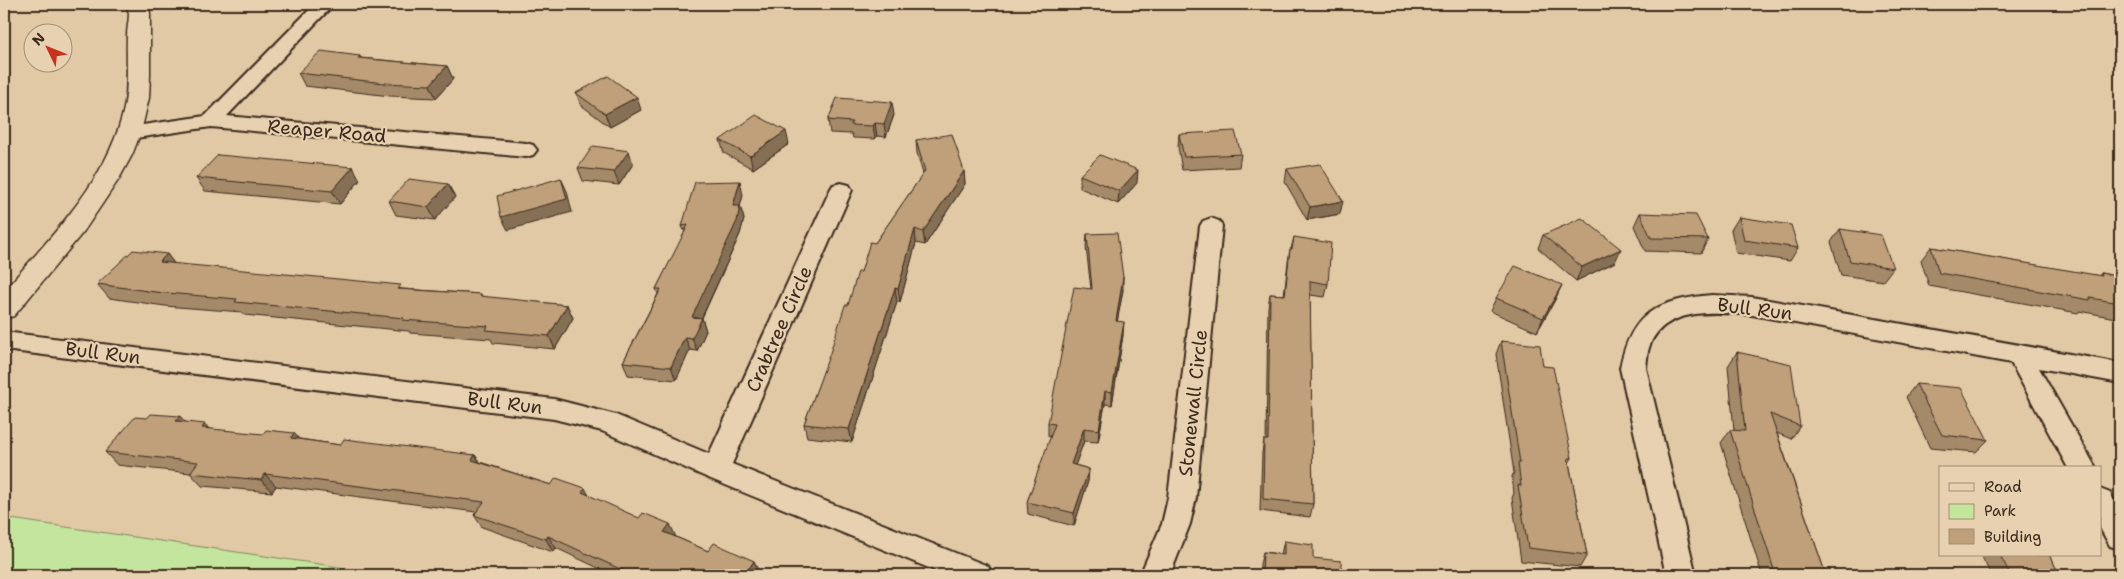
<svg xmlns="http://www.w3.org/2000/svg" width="2124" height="579" font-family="'Shantell Sans',sans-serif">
<rect width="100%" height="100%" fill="#e2c9a5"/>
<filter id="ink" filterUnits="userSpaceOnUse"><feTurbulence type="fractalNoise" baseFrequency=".02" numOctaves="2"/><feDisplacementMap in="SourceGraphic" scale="10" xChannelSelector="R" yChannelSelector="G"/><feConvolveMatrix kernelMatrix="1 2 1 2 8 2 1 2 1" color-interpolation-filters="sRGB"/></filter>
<g filter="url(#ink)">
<path fill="#c4e59d" stroke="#80885e" d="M4 518 394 575H4Z"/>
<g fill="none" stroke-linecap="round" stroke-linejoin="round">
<g stroke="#3b2a1e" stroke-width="4">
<path id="street" d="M315 4H334L227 116 526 143 533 145 537 150 533 155 526 157 211 127 129 139 122 138 119 133 122 128 205 116Z
M841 183 849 185 852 190 732 464 988 566 993 575H946L706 477 602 431 554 419 4 350V332L554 399 616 415 709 454 830 190 833 185Z
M1211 218 1219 221 1222 226 1196 498 1190 524 1170 575H1140L1162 524 1168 498 1200 226 1203 221Z
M1712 295 1752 297 2120 363V383L2039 368 2096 468H2068L2011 363 1752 315C1719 312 1665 306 1650 345 1647 352 1647 361 1646 368L1696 575H1666L1620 368C1631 312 1658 300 1712 295Z
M2100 489 2110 493 2120 511V549L2110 546 2100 528Z"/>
</g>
<g stroke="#3b2a1e" stroke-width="3">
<path id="secondary" d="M126 4H147L150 13V76L149 98 141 132 132 155 119 179 84 231 14 316 4 319V291C50 237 109 180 124 108 129 84 126 60 127 36 127 28 129 21 129 13Z"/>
</g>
<use href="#street" fill="#e7d1b0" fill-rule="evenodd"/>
<use href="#secondary" fill="#e7d1b0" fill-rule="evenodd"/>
</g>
<path fill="#a48a69" stroke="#3b2a1e" d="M360 56 361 58 447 66 453 79 436 98 390 96 305 86 298 73Z
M576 93 641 110 610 127 581 105Z
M894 115 886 137 877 136 875 139 853 138 852 134 830 133 828 120Z
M1179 134 1241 154 1239 167 1182 170 1178 147Z
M720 140 789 144 753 169 724 153Z
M916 140 964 171 965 184 925 245 916 243 900 302H897L852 442 807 437 804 424 861 272 875 243 923 174 917 153Z
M633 164 619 185 583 181 578 168Z
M353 167 360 180 340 204 205 191 196 178Z
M1287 169 1340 214 1307 220 1285 182Z
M1080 175 1137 183 1118 204 1080 188Z
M448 184 455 197 435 220 396 215 389 201Z
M743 195 740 206 744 219 740 234 702 318 706 331 697 351 690 350 676 380 628 375 623 362 658 294 656 289 685 233 682 226Z
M1640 213 1708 239 1701 253 1645 251 1634 226Z
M1739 217 1798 248 1790 261 1736 253 1731 230Z
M1840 229 1893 268 1883 281 1841 275 1831 242Z
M1087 234 1123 290 1117 321 1123 335 1112 405 1105 404 1098 442 1084 441 1075 465 1089 469 1088 481 1074 526 1028 514 1027 502 1051 437 1048 436V423L1091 289 1086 247Z
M1543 235 1615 262 1576 281 1538 248Z
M1294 237 1328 284 1325 297 1310 295 1313 504 1310 517 1260 511 1262 453 1264 440H1266L1268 307 1270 294 1284 295 1288 262 1290 249H1291Z
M1931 247 2099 276 2101 273 2120 277V319L2080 311 2078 313 1929 286 1921 260Z
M167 254 174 264 403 289 481 294 482 297 567 305 573 318 555 349 493 343 491 339 410 333 409 331 244 315 242 312 165 306 109 298 97 284Z
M1496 298H1556L1537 332 1490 311Z
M1501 341 1543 366 1572 458 1569 463 1587 555 1580 567 1521 561 1512 498 1514 493 1512 476 1514 473 1496 354Z
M1737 352 1800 426 1791 439 1777 433 1826 575H1762L1721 443 1730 430H1734L1728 366Z
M1916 384 1988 440 1976 452 1930 448 1906 397Z
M185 422 209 429 300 439 340 445 475 455 480 462 551 485 589 496 676 537 708 551 754 561 759 573 758 574 761 575H613L556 548 553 552 482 527 474 515 476 512 276 486 272 492 202 486 190 473 117 465 105 452Z
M1284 541 1342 575H1260V564L1263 552 1281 554Z
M1981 555H2049L2060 575H1991Z"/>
<path fill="#867055" stroke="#3b2a1e" d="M447 66 453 79 436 98 430 85Z
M637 97 641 110 610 127 605 114Z
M892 102 894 115 886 137 884 124Z
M875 123 877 136 875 139 873 126Z
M786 131 789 144 753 169 750 156Z
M629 151 633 164 619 185 614 172Z
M353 167 360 180 340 204 332 191Z
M1138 170 1137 183 1118 204 1119 191Z
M964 171 965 184 925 245 923 232Z
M561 178 567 191 572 212 508 230 501 217Z
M740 181 743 195 737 219 733 206Z
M448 184 455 197 435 220 428 207Z
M1343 201 1340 214 1307 220 1310 207Z
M740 206 744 219 740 234 697 328 702 318 706 331 697 351 692 338V317Z
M915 229 916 243 900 302 898 289Z
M1621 249 1615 262 1576 281 1582 267Z
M167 254 177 267 159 262Z
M1123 277V290L1115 334 1116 321Z
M1562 285 1556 298 1537 332 1543 318Z
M895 288 897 302 852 442 849 429Z
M567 305 573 318 555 349 549 336Z
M1124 322 1123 335 1112 405V392Z
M685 337 690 350 676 380 671 367Z
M1105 391V404L1098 442 1099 430Z
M180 416 191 429 176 421Z
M205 424 216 437 202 428Z
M1084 428V441L1071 477V464Z
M294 433 304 445 291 438Z
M475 455 483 468 472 460Z
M1089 469 1088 481 1074 526V513Z
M265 474 276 486 272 492 261 480Z
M585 488 592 501 582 492Z
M670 524 676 537 664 532Z
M548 536 556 548 553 552 546 539Z
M754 561 759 573 757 575 748 570Z
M633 571 636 575H631V574Z"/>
<path fill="#bfa07a" stroke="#3b2a1e" d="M321 51 360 56 358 58 447 66 430 85 384 83 298 73Z
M608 76 637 97 605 114 576 93Z
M837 98 892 102 884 124 875 123 873 126 851 125 852 122 828 120Z
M756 115 786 131 750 156 720 140Z
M1235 131 1241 154 1184 157 1179 134Z
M952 134 964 171 923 232 915 229 898 289 895 288 849 429 804 424 830 353 845 305H848L858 272H861L870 242 875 243 925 171 916 140Z
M593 146 629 151 614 172 578 168Z
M218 155 353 167 332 191 196 178Z
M1100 155 1138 170 1119 191 1080 175Z
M1320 164 1343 201 1310 207 1287 169Z
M561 178 567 199 501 217 497 196Z
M409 179 448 184 428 207 389 201Z
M740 181 733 206H740L737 221 692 317 702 318 692 338 685 337 671 367 623 362 661 289H656L688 225 682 226 695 182Z
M1640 213 1696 215 1708 239 1651 238Z
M1739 217 1791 225 1798 248 1744 240Z
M1582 218 1621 249 1582 267 1543 235Z
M1840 229 1881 235 1893 268 1850 261Z
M1117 233 1123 277 1116 321 1124 322 1112 392 1105 391 1099 430 1084 428 1071 464 1089 469 1074 513 1027 502 1055 424 1048 423 1074 287 1092 289 1087 234Z
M1294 237 1331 243 1328 284 1310 281 1313 504 1263 499 1264 440H1268L1270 294 1285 295 1290 249H1292Z
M1931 247 2102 276 2101 273 2120 277V303L2090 298V300L1939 273Z
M133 250 167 254 159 262 401 285 398 289 481 294 480 296 567 305 549 336 486 330 488 326 402 320 404 318 235 302 237 299 155 292 97 284Z
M1515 266 1562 285 1543 318 1496 298Z
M1501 341 1540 345 1543 366 1553 367 1572 458H1568L1587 555 1528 548 1518 485 1521 486 1518 463H1520Z
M1737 352 1791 364 1800 426 1770 414 1826 575H1784V574L1775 573 1730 430 1745 431Z
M1916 384 1961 388 1988 440 1942 435Z
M151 414 180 416 176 421 205 424 202 428 263 434 266 430 294 433 291 438 340 445 344 439 475 455 472 460 551 485 556 478 585 488 582 492 639 518 643 513 670 524 664 532 708 551 714 543 754 561 748 570 761 575H644L633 571 631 574 548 536 546 539 474 515 484 502 265 474 261 480 190 473 198 462 105 452 135 417 147 418Z
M1284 541 1313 545V558L1341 561 1342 575H1262L1263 552 1284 555Z
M2000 555H2049L2060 575H2040L2009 572Z"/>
</g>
<g text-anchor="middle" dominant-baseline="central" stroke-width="4.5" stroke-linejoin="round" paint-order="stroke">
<g font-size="19" fill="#3b2a1e" stroke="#e7d1b0">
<text transform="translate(327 131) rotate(5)">Reaper Road</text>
<text transform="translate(1755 309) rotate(7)">Bull Run</text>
<text transform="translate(779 329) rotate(-66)">Crabtree Circle</text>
<text transform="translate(103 353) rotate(7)">Bull Run</text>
<text transform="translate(505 403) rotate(7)">Bull Run</text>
<text transform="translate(1193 403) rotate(-84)">Stonewall Circle</text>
</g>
</g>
<rect width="2124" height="579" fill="none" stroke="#e7d1b0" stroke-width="20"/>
<rect x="10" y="10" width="2104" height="559" fill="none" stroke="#3b2a1e" stroke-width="2" filter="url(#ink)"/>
<rect x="1939" y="466" width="162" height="90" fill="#e7d1b0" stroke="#a28e76"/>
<rect x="1949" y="483" width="25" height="8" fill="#e7d1b0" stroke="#a28e76"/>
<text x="1984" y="492" font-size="15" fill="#3b2a1e">Road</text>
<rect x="1949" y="504" width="25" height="15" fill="#c4e59d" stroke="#a28e76"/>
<text x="1984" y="516" font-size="15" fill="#3b2a1e">Park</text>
<rect x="1949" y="529" width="25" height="15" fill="#bfa07a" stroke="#a28e76"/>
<text x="1984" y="542" font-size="15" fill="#3b2a1e">Building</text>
<g transform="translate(48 48) rotate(313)"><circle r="24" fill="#e7d1b0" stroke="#a28e76"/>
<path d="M0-4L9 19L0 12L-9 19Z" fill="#c8321e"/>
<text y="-8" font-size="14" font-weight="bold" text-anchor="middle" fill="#3b2a1e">N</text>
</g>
</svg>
